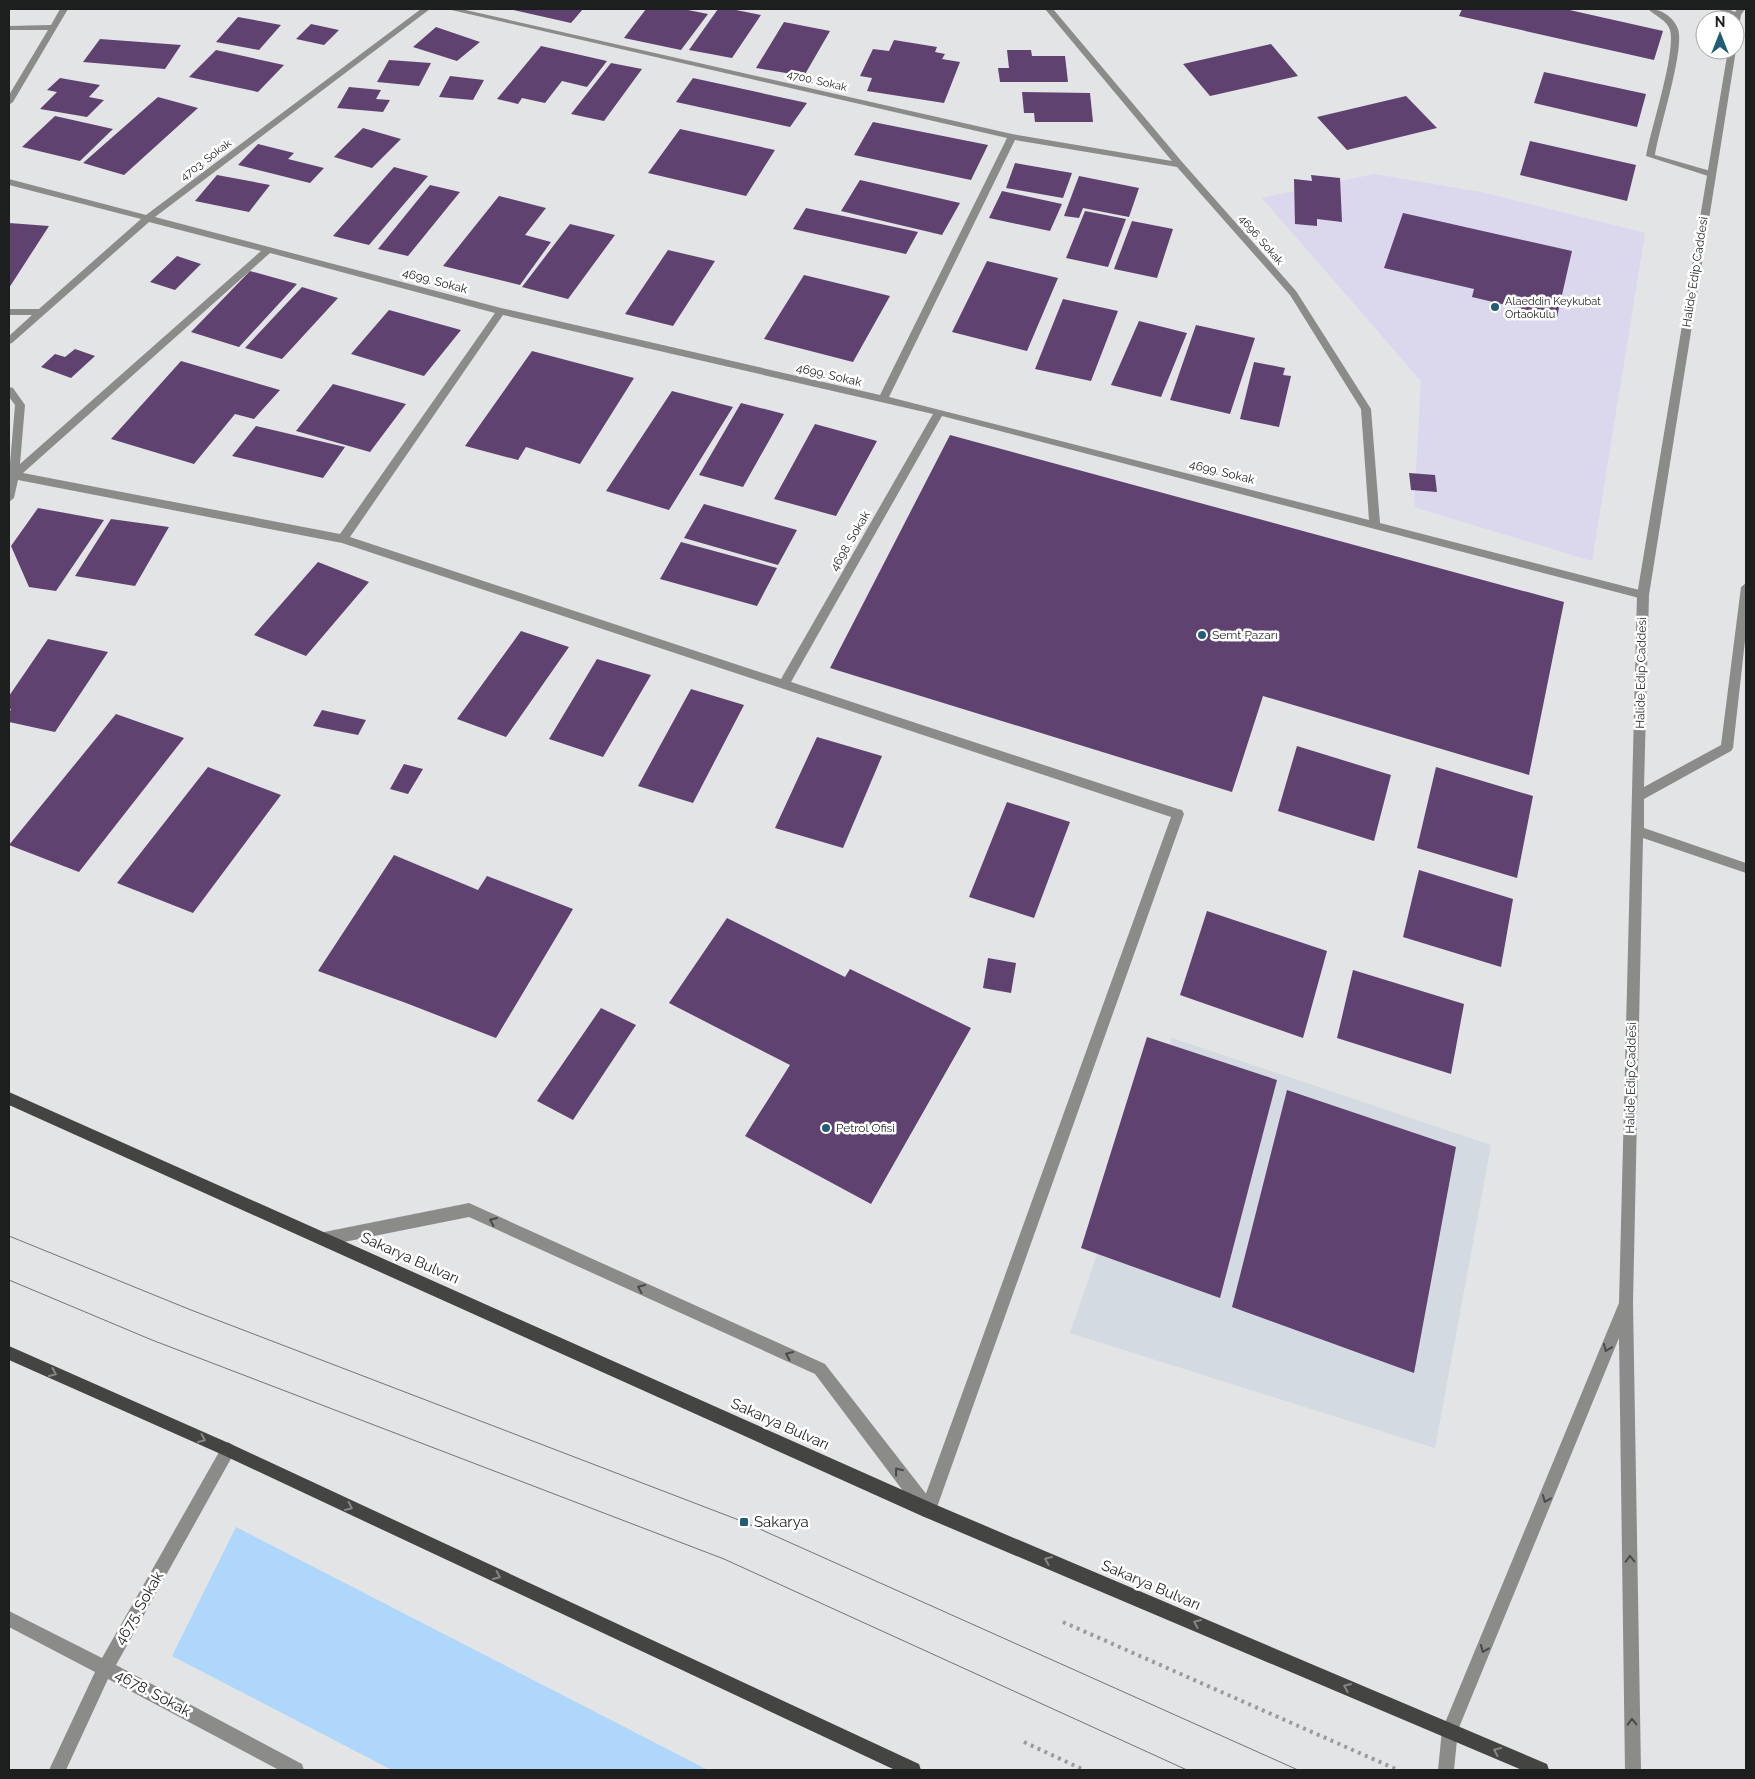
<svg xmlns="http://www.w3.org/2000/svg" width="1755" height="1779" font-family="Raleway,sans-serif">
<rect width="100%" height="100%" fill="#e3e4e5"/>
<path fill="#d3dae1" d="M1172 1038 1491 1145 1435 1448 1070 1333Z"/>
<path fill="#dbd7ed" d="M1374 174 1481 192 1645 233 1592 561 1414 507 1421 381 1262 198Z"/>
<path fill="#afd7fb" d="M236 1527 708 1770H392L172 1656Z"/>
<path fill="#604270" d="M509 9H583L571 23Z
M646 9H683L708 14 681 50 624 38Z
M718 9H731L761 15 732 58 689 50Z
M1462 9H1565L1663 31 1654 60 1459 16Z
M238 17 281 25 259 50 216 42Z
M784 22 830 31 804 76 756 68Z
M311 24 339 30 324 45 296 39Z
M436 27 480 42 457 61 413 47Z
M100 39 181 45 165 69 83 62Z
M894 40 937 47 935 52 945 54 942 59 960 62 944 103 867 91 872 78 860 76 873 49 889 51Z
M1271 44 1298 76 1210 96 1183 64Z
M541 46 607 61 587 87 562 81 545 103 522 98 518 104 497 99Z
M216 50 284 65 258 92 189 77Z
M1007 50H1031L1032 56H1065L1068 82H1000L998 68H1009Z
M389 60 431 63 419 86 377 82Z
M611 63 642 69 604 121 571 114Z
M1544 72 1646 94 1637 127 1534 103Z
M450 76 484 80 473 100 439 97Z
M60 78 100 85 89 97 104 100 87 117 40 109 57 92 47 90Z
M693 78 807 103 790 127 676 102Z
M349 87 381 90 376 99 390 100 383 112 337 108Z
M1022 92 1090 93 1093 122H1035L1034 113H1024Z
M1406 96 1437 128 1347 150 1317 117Z
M158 97 198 108 124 175 83 163Z
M55 116 113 129 80 161 22 147Z
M873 122 988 145 971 180 854 155Z
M363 128 401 139 372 168 334 157Z
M680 129 775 150 746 196 648 173Z
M1530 141 1636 165 1627 201 1520 175Z
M258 144 294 153 288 159 324 168 310 183 238 165Z
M1015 163 1072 173 1063 198 1006 188Z
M394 167 428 176 369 245 333 236Z
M217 175 270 185 249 212 195 201Z
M1311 175 1340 178 1342 222 1317 219V226L1295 224 1294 179 1312 181Z
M1079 176 1139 188 1129 217 1083 208 1079 218 1064 216Z
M860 180 960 203 942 235 841 211Z
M430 185 460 192 408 256 378 249Z
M1002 191 1062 204 1050 231 989 218Z
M499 196 546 208 525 235 551 242 520 285 443 266Z
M806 208 918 232 906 254 793 229Z
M1085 211 1126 219 1108 267 1066 258Z
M1403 213 1572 251 1557 317 1472 297 1474 289 1384 268Z
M1132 221 1173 229 1157 278 1114 269Z
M9 223 49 226 9 288Z
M570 224 615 235 568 299 522 287Z
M668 250 715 261 673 326 625 314Z
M177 256 201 264 175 290 150 282Z
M987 261 1058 278 1027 351 952 332Z
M250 271 297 284 239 347 191 332Z
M804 275 890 296 853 362 764 339Z
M302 287 338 298 282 359 245 348Z
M1063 299 1118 311 1091 381 1035 369Z
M389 310 461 330 424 376 351 354Z
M1139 321 1187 333 1161 397 1111 385Z
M1196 325 1255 338 1230 414 1170 400Z
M75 349 95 356 71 378 41 367 55 354 65 357Z
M532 351 634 378 580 464 526 447 518 460 465 446Z
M181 361 280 390 254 419 235 414 194 464 111 439Z
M1254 362 1285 368 1283 375 1291 376 1279 427 1240 419Z
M333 384 406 404 370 452 296 431Z
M672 391 733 407 669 510 606 491Z
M741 403 784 414 743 487 699 475Z
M815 424 877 441 836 516 774 499Z
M256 426 345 447 323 478 232 456Z
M950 435 1564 602 1529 775 1263 696 1232 792 830 668Z
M1409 473 1435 475 1437 492 1411 490Z
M704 504 797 530 778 565 684 538Z
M38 508 104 520 56 591 29 587 11 546Z
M111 519 169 527 135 586 75 576Z
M681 542 777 568 757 606 660 579Z
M318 562 369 582 306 656 254 635Z
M521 631 569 647 506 737 457 719Z
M48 639 108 652 55 732 9 722V713L11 709H9V696Z
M597 659 651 675 603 757 549 739Z
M691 689 744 705 693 803 638 786Z
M322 710 366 720 358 735 313 726Z
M116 714 184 738 79 872 9 845Z
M817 737 882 756 843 848 775 828Z
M1297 746 1391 775 1374 841 1278 811Z
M404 764 423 769 408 794 390 789Z
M208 767 281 795 193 913 117 883Z
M1436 767 1533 796 1517 878 1417 848Z
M1007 802 1070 822 1034 918 969 897Z
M394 855 478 890 487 876 573 909 496 1038 406 1003 318 971Z
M1419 870 1513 899 1501 967 1403 937Z
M1207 911 1327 951 1303 1038 1180 995Z
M727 918 845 977 850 969 971 1028 871 1204 745 1136 790 1065 669 1003Z
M988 958 1016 963 1011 993 983 988Z
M1353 970 1464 1004 1451 1074 1337 1038Z
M601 1008 636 1025 573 1120 537 1101Z
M1147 1037 1277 1080 1220 1298 1081 1248Z
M1287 1090 1456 1147 1414 1373 1232 1307Z"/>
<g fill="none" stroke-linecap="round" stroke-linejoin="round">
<path stroke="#9a9b9b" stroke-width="4" stroke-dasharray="3 4.5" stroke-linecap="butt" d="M1063 1622 1398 1770
M1024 1742 1084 1770"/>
<path fill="#8b8b8a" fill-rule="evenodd" d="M1648 9C1660 8 1674 17 1678 29 1685 50 1659 128 1655 155L1714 172V176H1708L1646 156C1651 128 1676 53 1670 30 1667 20 1655 16 1648 9Z
M469 1203 825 1364 934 1504 936 1510 934 1516 928 1518 922 1516 815 1374 469 1217 324 1246 319 1244 317 1239 319 1234 324 1232Z"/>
<path fill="#8b8b8a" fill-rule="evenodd" d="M60 9H68L13 102 9 105V95L48 30H9V26L51 25Z
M421 9H430L155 217 501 308 880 395 1007 138 447 9H461L1012 134 1172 161 1045 9H1053L1183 163 1296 291 1371 409 1380 523 1643 591 1649 595 1643 599 942 416 791 682 1178 809 1182 810 1184 814 936 1510 934 1516 928 1518 922 1516 920 1510 1171 817 342 543 18 480 14 498 9 502V475L15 405 9 397V387L13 388 25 405 20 464 261 251 149 222 12 343 9 344V336L32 315H9V309H39L141 219 9 185V179L146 215ZM1015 140 1177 167 1290 295 1361 409 1369 520 889 397ZM270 253 495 313 340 534 23 473ZM503 315 933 414 781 679 350 537Z
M228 1442 233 1445 236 1450 233 1455 116 1665 302 1764 304 1770H279L108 1679 66 1770H49L95 1672 9 1627V1611L102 1658 223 1445Z"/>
<path fill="#8b8b8a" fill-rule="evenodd" d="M1717 9H1728L1735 12 1737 9H1745L1741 15 1738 32H1735V20H1732L1733 16Z
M1735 48 1736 50 1649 595 1644 787 1721 745 1741 587 1746 583V632L1733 748 1731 751 1644 799V828L1746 863V873L1643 838 1633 1303 1641 1770H1625L1619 1338 1458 1730 1454 1770H1438L1442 1730 1619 1303 1637 595 1728 50H1735Z"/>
<path fill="#444443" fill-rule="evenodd" d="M9 1092 934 1504 1547 1764 1549 1770H1522L922 1516 9 1105Z
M9 1346 233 1445 919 1764 921 1770H895L223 1455 9 1360Z"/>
<path stroke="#737475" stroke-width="1" d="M9 1236 191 1310 744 1522 1298 1770
M9 1280 152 1340 724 1559 1187 1770"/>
</g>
<defs><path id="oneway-chevron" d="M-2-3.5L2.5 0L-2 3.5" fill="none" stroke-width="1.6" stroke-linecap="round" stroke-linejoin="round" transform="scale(1.25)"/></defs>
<g stroke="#494a49">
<use href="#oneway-chevron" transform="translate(493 1221) rotate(-156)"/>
<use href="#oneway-chevron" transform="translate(641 1288) rotate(-156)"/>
<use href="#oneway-chevron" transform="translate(1607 1348) rotate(112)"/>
<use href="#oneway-chevron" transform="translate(789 1355) rotate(-156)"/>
<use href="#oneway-chevron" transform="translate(898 1471) rotate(-128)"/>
<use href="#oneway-chevron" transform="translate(1546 1499) rotate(112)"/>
<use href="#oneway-chevron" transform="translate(1630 1559) rotate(-91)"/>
<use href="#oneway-chevron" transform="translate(1484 1649) rotate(112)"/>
<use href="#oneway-chevron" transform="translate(1632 1722) rotate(-91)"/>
</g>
<g stroke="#858585">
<use href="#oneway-chevron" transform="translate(53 1373) rotate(24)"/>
<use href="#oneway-chevron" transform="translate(202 1439) rotate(24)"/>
<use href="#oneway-chevron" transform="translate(349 1507) rotate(25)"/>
<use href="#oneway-chevron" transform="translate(1048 1560) rotate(-157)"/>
<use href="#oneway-chevron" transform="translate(497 1576) rotate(25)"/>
<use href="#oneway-chevron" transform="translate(1197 1623) rotate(-157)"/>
<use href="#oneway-chevron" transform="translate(1347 1687) rotate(-157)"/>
<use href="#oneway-chevron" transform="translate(1497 1751) rotate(-156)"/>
</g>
<g fill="#225d75" stroke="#fff" stroke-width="2">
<circle cx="1495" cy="307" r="5"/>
<circle cx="1202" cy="635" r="5"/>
<circle cx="826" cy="1128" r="5"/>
<rect x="739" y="1517" width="10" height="10" rx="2.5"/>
</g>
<g text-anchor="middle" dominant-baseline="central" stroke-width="5" stroke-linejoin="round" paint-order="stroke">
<g font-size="11" fill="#1d1e1e" stroke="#fff">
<text transform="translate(817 81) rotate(13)">4700. Sokak</text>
<text transform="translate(206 160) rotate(-37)">4703. Sokak</text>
<text transform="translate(1261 240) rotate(49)">4696. Sokak</text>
</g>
<g font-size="11" fill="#1d1e1e" stroke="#fff" text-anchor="start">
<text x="1505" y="301">Alaeddin Keykubat<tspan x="1505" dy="13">Ortaokulu</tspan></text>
</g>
<g font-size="12" fill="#1d1e1e" stroke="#fff">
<text transform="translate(1695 272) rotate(-81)">Halide Edip Caddesi</text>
<text transform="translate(435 281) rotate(15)">4699. Sokak</text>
<text transform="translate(829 375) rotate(13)">4699. Sokak</text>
<text transform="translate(1222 472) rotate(14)">4699. Sokak</text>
<text transform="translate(850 541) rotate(-60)">4698. Sokak</text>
<text transform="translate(1641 673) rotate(-89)">Halide Edip Caddesi</text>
<text transform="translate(1631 1078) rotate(-89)">Halide Edip Caddesi</text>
</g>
<g font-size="12" fill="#1d1e1e" stroke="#fff" text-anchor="start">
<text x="1212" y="635">Semt Pazarı</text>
<text x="836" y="1128">Petrol Ofisi</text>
</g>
<g font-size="15" fill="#1d1e1e" stroke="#fff">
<text transform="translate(410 1258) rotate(24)">Sakarya Bulvarı</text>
<text transform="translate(780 1424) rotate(24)">Sakarya Bulvarı</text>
<text transform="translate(1151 1585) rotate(23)">Sakarya Bulvarı</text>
<text transform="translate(139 1608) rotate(-60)">4675. Sokak</text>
<text transform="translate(153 1693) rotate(28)">4678. Sokak</text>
</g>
<g font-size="15" fill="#1d1e1e" stroke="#fff" text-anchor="start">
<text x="754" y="1522">Sakarya</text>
</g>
</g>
<rect width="1755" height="1779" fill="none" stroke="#1d1e1e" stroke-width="20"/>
<g transform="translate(1720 35)"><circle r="24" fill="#ffffff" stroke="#a5a5a5"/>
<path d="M0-4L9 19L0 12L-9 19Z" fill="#225d75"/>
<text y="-8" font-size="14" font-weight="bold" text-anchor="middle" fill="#1d1e1e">N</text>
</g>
</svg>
